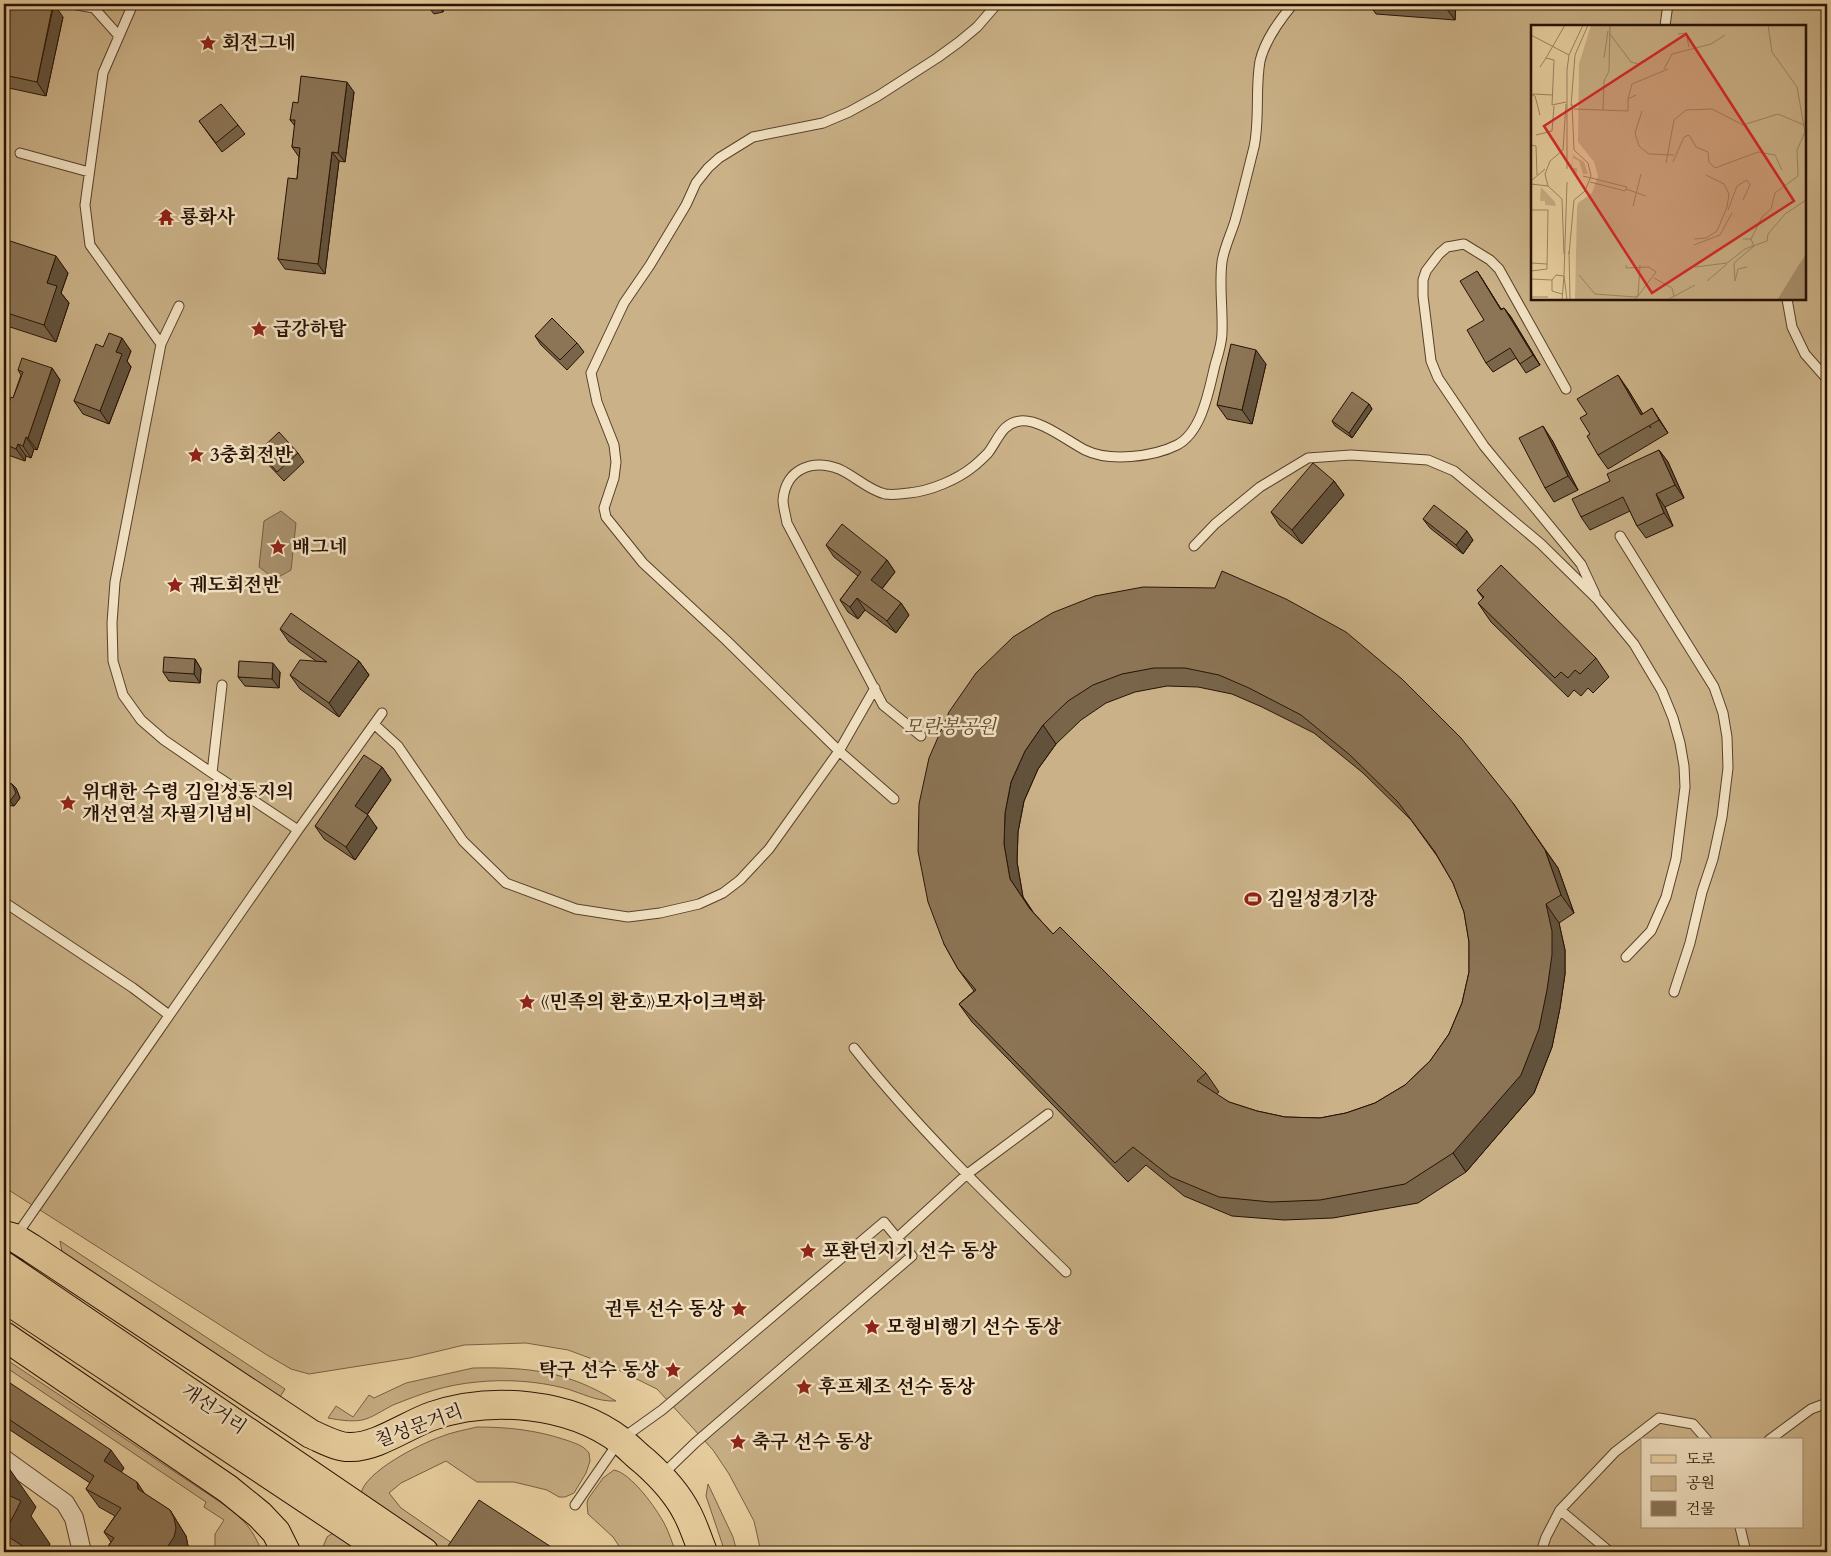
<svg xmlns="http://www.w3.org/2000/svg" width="1831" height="1556" font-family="Cardo,'Noto Serif KR',serif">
<rect width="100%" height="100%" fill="#ebd2a2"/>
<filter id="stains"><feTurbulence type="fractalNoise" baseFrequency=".004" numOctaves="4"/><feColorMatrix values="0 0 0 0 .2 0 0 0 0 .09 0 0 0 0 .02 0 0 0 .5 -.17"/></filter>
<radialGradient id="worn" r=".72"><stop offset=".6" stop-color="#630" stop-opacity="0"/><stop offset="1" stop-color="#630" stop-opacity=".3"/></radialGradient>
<path fill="#cab187" stroke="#786146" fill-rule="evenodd" d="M4 4H1827V1552H761L754 1521 729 1474 713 1450 657 1389 606 1364 568 1350 526 1343 464 1345 410 1358 309 1374 291 1369 267 1355 4 1187ZM1532 26H1805V299H1532ZM1642 1440H1802V1527H1642Z
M60 1241 285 1389 280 1397 67 1257 62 1252Z
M4 1358 226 1506C245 1520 253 1530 262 1552H215V1534L224 1520 204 1507 206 1502 4 1366Z
M473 1368C529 1367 567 1371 616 1401 597 1402 582 1393 564 1388 536 1381 506 1379 477 1382 445 1385 423 1393 393 1405 383 1410 372 1418 362 1420 351 1422 339 1420 328 1418L336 1406 353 1417 369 1395 374 1398 406 1383Z
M477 1427C508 1427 536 1430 566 1440 574 1443 583 1445 589 1453L590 1461 586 1473 574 1493 565 1497H559L547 1490 514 1482H477L446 1461 401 1483 389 1493 401 1508 462 1550 446 1552 361 1494C364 1472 420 1444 440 1437 452 1432 465 1430 477 1427Z
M614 1470C631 1473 656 1508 664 1523 669 1532 672 1543 676 1552H623L613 1537 588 1514 587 1503 588 1499 603 1478Z
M708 1484 733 1537 737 1552H725L706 1496Z
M333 1533 365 1552H321L327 1537Z"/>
<path fill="#a8906c" stroke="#745d42" d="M281 511 296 523 291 570 275 579 259 567 264 521Z"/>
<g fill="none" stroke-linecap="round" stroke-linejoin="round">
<g stroke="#57412c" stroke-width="11">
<path id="service" d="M72 4 94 8 119 36
M133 4 103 73 85 205 90 245 161 344
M1665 26 1668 4
M20 153 89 172
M1787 299 1792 327 1805 354 1827 379
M179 306 161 344 115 582 112 623 113 661 123 695 141 720 164 740 212 773
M1566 389 1499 269 1490 260 1464 244 1447 247 1439 254 1426 271 1423 280V296L1431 361 1438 378 1484 446 1581 564 1595 594
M1620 536 1714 687 1723 713 1727 737 1728 768 1722 817 1713 859 1702 892 1690 943 1674 992
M1194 546 1215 524 1260 487 1308 458 1351 455 1428 460 1454 471 1541 544 1597 599 1634 644 1662 691 1673 718 1680 743 1684 766 1685 787 1676 859 1666 897 1651 931 1626 957
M374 724 398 746 463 841 506 883 576 909 628 917 660 913 699 904 723 893 740 880 769 849 839 751 875 688
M921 736 883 705 787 523C786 516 783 507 783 500 786 468 813 459 839 469 855 476 868 490 885 494 892 495 902 494 909 493 930 491 957 480 974 466 979 462 984 457 988 453 998 440 1002 423 1020 421 1039 418 1069 442 1085 450 1109 462 1153 457 1177 445 1202 432 1209 390 1215 365 1218 355 1222 343 1222 333 1223 309 1219 285 1222 262 1224 248 1231 234 1235 221 1242 196 1248 171 1254 147 1260 119 1255 89 1260 61 1265 40 1279 21 1293 4
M894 799 839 751 726 640 643 563 606 517 604 508 614 478 616 462 614 445 597 402 591 373 624 303 650 265 686 205 696 183 708 168 719 158 753 137 823 123 849 112 878 96 937 58 959 42 977 27 997 4
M298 830 382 713
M4 902 133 988 169 1015
M854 1048C918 1129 992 1200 1066 1272
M16 1236C111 1101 203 965 298 830L212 773 222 685
M897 1238 966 1175 1048 1114
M1769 1440 1811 1409 1827 1403
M575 1505 620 1440 662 1410 884 1222 912 1256 695 1443 663 1474
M1560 1510 1610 1552
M1740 1527 1746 1552
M1541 1552 1546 1537 1560 1510 1615 1452 1659 1418 1693 1424 1707 1440"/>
</g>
<g stroke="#57412c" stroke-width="20">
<path id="minor" d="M4 1459 65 1503 74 1518 82 1552"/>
</g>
<g stroke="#261104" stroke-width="30">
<path id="primary" d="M4 1235 15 1238 31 1248 311 1434C323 1439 338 1448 351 1447 377 1447 407 1425 432 1416 491 1396 570 1402 621 1441 629 1447 636 1455 644 1461 661 1476 677 1493 687 1513 694 1526 698 1540 703 1552
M4 1266 424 1552
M4 1298 386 1552
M4 1336 228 1489 260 1515 276 1532 286 1552"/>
</g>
<use href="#service" stroke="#f2e2c3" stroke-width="9"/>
<use href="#minor" stroke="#f2e2c3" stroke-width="18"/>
<use href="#primary" stroke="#ebd2a2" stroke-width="28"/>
</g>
<path fill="#78654a" stroke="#261104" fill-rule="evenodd" d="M4 4 63 17 46 96 4 87Z
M426 4H445L443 12 434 14Z
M1369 4H1456L1455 20 1376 14Z
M354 92 345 162 339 161 325 274 285 269 278 259 297 179 299 157 292 147 295 126 290 120 298 103Z
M199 121 238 125 245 134 222 152Z
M4 239 68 273 61 293 69 303 56 342 4 325Z
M1477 271 1501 309 1504 308 1511 317 1540 365 1526 373 1516 358 1493 372 1486 363 1484 320Z
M535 336 577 343 584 352 567 370 541 345Z
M103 347 131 351 127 361 131 367 109 424 83 414 74 401Z
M1266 364 1252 424 1227 419 1217 405Z
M52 368 60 380 37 450 34 449 31 458 26 456 25 461 5 454 4 453V419L13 398 21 375 18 370Z
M1627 388 1643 414 1652 408 1668 433 1608 469 1598 455 1590 434Z
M1369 404 1372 409 1352 438 1335 426 1332 421Z
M1552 440 1578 490 1554 502 1545 488Z
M1659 450 1668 462 1684 498 1665 507 1673 526 1646 538 1637 526 1630 511 1590 530 1581 517 1610 481Z
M259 451 298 453 304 462 284 481 265 461Z
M1334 481 1344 495 1302 544 1280 526 1271 512Z
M1423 519 1473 540 1463 554 1430 528Z
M826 545 887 560 895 572 882 589 901 603 909 615 896 633 865 610 858 619 848 612 840 600 858 576 834 557Z
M1477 590 1596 658 1609 677 1593 693 1588 688 1581 696 1574 690 1568 697 1491 622 1478 603 1483 598Z
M1095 596 1513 803 1558 868 1574 913 1559 923 1565 950V974L1560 1008 1552 1047 1534 1093 1466 1172 1418 1203 1333 1218 1284 1220 1232 1216 1184 1196 1146 1165 1128 1182 972 1022 959 1004 974 991 958 969 944 944ZM1167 686 1198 687 1232 694 1262 707 1314 733 1363 773 1411 820 1437 856 1453 883 1464 912 1469 942V972L1462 1003 1449 1034 1430 1061 1405 1085 1375 1103 1346 1113 1320 1118 1285 1117 1257 1111 1229 1102 1216 1094 1219 1092 1206 1073 1053 934 1033 912 1023 897 1017 862 1018 832 1024 801 1038 769 1056 744 1081 720 1106 703 1135 692Z
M280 629 359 661 369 675 339 717 300 689 290 675 316 661 289 642Z
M195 659 201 669 200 683 169 681 163 672Z
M280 672 279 688 245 686 238 677Z
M382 767 391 780 367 815 377 828 355 860 324 839 315 826Z
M4 783 12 784 16 788 20 798 14 806 4 805Z
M4 1379 124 1468 121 1472 145 1494 170 1510 186 1536 188 1546 187 1552H104L111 1542 104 1532 115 1516 99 1507 86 1489 90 1483 4 1426Z"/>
<path fill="#62523c" stroke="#261104" d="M54 4 63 17 46 96 37 82Z
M440 4H445L443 12 439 7Z
M1443 4H1456L1455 20Z
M347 82 354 92 345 162 338 153Z
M332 152 339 161 325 274 318 264Z
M56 256 68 273 61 293 69 303 56 342 44 325 47 283Z
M1477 271 1483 280 1507 319 1501 310Z
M1504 308 1511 317 1540 365 1533 355Z
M122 338 131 351 127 361 131 367 109 424 100 411 116 352Z
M1256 350 1266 364 1252 424 1242 410Z
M52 368 60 380 37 450 28 438Z
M1618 375 1627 388 1651 428 1641 415Z
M1369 404 1372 409 1352 438 1349 433Z
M1652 408 1661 422 1668 433 1659 420Z
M1543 426 1552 440 1578 490 1568 476Z
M26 437 34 449 31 458 23 446Z
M18 444 26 456 25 461 16 449Z
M1659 450 1668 462 1684 498 1675 485Z
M1334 481 1344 495 1302 544 1292 530Z
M1656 494 1665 507 1673 526 1664 513Z
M1467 531 1473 540 1463 554 1456 545Z
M887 560 895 572 879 592 871 580Z
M857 598 865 610 858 619 850 607Z
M901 603 909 615 896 633 887 621Z
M195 659 201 669 200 683 194 674Z
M359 661 369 675 339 717 329 703Z
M273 663 280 672 279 688 272 679Z
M1043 725 1056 744 1038 769 1024 801 1018 832 1017 862 1023 897 1043 927 1010 879 1004 844 1005 813 1011 782 1025 751Z
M382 767 391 780 364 819 355 806Z
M12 784 16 788 20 798 14 806 10 801Z
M368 815 377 828 355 860 346 847Z
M1545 850 1558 868 1574 913 1561 895Z
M1546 904 1559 923 1565 950V974L1560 1008 1552 1047 1534 1093 1466 1172 1453 1153Z
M111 1450 124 1468 117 1479 104 1461Z
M6 1464 36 1507 31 1516 50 1544 47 1552H16L4 1535V1469Z
M137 1482 149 1500 138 1489Z
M170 1510 186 1536 188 1546 187 1552H164Z"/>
<path fill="#8c7556" stroke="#261104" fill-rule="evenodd" d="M4 4H53L37 82 4 75Z
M426 4H440L439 7 431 9Z
M301 76 347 82 338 153 332 152 318 264 278 259 288 178 297 179 300 148 292 147 295 120H290L293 102 298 103Z
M221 104 238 125 216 143 199 121Z
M4 239 56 256 47 283 57 286 44 325 4 312Z
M1477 271 1501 310 1504 308 1533 355 1520 364 1510 348 1486 363 1467 330 1484 320 1460 281Z
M552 318 577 343 560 360 535 336Z
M109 333 122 338 116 352 122 354 100 411 74 401 96 344 103 347Z
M1231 344 1256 350 1242 410 1217 405Z
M22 358 52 368 28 438 26 437 23 446 18 444 16 449 4 444V419L11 397 13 398 23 372 18 370Z
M1618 375 1641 415 1652 408 1659 420 1598 455 1587 436 1590 434 1580 418 1587 414 1577 399Z
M1352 392 1369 404 1349 433 1332 421Z
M1543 426 1568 476 1545 488 1519 438Z
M279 432 298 453 277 472 259 451Z
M1659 450 1675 485 1656 494 1664 513 1637 526 1623 497 1581 517 1572 499 1610 481 1607 474Z
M1313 463 1334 481 1292 530 1271 512Z
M1434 505 1467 531 1456 545 1423 519Z
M842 524 887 560 871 580 901 603 887 621 857 598 850 607 840 600 861 572 826 545Z
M1501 565 1596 658 1580 674 1575 670 1568 678 1561 672 1555 678 1478 603 1484 597 1477 590Z
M1222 571 1286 599 1346 632 1402 679 1461 738 1513 803 1545 850 1561 895 1546 904 1552 931V955L1547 990 1539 1029 1521 1075 1453 1153 1405 1184 1320 1200 1271 1202 1219 1197 1171 1177 1133 1147 1115 1163 959 1004 976 990 958 969 944 944 928 902 918 851 919 804 929 758 949 712 976 673 1013 637 1052 613 1095 596 1143 587 1215 588ZM1154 668H1185L1219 675 1249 688 1301 715 1350 755 1398 802 1435 852 1453 883 1464 912 1469 942V972L1462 1003 1449 1034 1430 1061 1405 1085 1375 1103 1346 1113 1320 1118 1285 1117 1257 1111 1229 1102 1197 1081 1206 1073 1060 927 1053 934 1030 909 1010 879 1004 844 1005 813 1011 782 1025 751 1043 725 1068 701 1093 685 1122 674Z
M291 613 359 661 329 703 290 675 300 660 327 662 280 629Z
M164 657 195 659 194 674 163 672Z
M239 661 273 663 272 679 238 677Z
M364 755 382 767 355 806 368 815 346 847 315 826Z
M4 783 12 784 16 793 10 801 4 800Z
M4 1379 111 1450 104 1461 137 1482 138 1489 170 1510 174 1518 176 1528 174 1537 164 1552H104L114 1538 104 1532 121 1508 86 1489 94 1476 4 1416Z
M4 1463 6 1464 4 1469Z
M4 1493 21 1501 14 1515 4 1532Z
M479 1500 559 1552H444Z
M4 1534 32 1552H4Z"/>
<defs>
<g id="sight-bare" transform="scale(1.35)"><path d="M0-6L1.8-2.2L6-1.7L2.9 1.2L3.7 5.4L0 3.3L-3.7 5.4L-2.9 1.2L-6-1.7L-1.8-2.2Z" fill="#8f2418" stroke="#f2e2c3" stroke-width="2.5" paint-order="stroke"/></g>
<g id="temple-bare" transform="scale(1.35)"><path d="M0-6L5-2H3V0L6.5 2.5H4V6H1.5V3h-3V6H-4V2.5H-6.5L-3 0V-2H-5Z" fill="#8f2418" stroke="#f2e2c3" stroke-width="2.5" paint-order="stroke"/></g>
<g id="stadium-bare" transform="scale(1.35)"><path d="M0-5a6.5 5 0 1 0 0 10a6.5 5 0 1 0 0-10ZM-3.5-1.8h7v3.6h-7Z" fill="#8f2418" stroke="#f2e2c3" stroke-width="2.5" paint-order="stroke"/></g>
</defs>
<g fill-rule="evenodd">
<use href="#sight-bare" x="208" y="43"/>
<use href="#temple-bare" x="166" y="217"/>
<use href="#sight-bare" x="259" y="329"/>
<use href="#sight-bare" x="196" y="455"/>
<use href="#sight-bare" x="278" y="547"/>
<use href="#sight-bare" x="175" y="585"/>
<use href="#sight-bare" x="68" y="803"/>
<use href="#stadium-bare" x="1253" y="899"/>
<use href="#sight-bare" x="527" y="1002"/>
<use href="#sight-bare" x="808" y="1251"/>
<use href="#sight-bare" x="739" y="1309"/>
<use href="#sight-bare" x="872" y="1327"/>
<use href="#sight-bare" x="673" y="1370"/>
<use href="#sight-bare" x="804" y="1387"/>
<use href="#sight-bare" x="738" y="1442"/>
</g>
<g text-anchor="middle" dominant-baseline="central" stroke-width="5" stroke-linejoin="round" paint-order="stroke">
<g font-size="19" font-weight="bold" fill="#261104" stroke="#f2e2c3" text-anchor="start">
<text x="222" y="43">회전그네</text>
<text x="180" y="217">룡화사</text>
<text x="273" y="329">급강하탑</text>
<text x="210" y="455">3충회전반</text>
<text x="292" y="547">배그네</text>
<text x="189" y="585">궤도회전반</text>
<text x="82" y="792">위대한 수령 김일성동지의<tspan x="82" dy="22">개선연설 자필기념비</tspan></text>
<text x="1267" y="899">김일성경기장</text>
<text x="541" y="1002">《민족의 환호》모자이크벽화</text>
<text x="822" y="1251">포환던지기 선수 동상</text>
<text x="725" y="1309" text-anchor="end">권투 선수 동상</text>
<text x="886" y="1327">모형비행기 선수 동상</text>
<text x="659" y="1370" text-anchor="end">탁구 선수 동상</text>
<text x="818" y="1387">후프체조 선수 동상</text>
<text x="752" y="1442">축구 선수 동상</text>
</g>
<g font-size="19" font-style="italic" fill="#5f4932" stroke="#f2e2c3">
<text x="950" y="727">모란봉공원</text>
</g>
<g font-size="19" fill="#261104" stroke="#f2e2c3">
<text transform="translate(214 1409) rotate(34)">개선거리</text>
<text transform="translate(419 1426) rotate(-20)">칠성문거리</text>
</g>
</g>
<g transform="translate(1531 25)">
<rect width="275" height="275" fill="#ebd2a2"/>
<path d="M60 0H275V229L246 275H44L46 184 47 178 61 168 67 151 63 137 47 117 48 39ZM42 130 53 137 57 149H52L48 136 42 133 41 143H46V148L40 145ZM10 162 24 177 25 181 14 180V176H9Z" fill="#cab187"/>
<path d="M275 229V275H246L267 241Z" fill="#a8906c"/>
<path fill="none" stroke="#9c8563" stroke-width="1" d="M79 9 100 37 107 39 113 35M147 9 155 8 158 22M0 10 38 30M15 33 34 0M73 33 77 6M9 42 15 33 23 35 21 80 35 77M133 44 141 29 180 19 194 10M0 69 4 71 9 90M2 69 21 70M97 74 101 59 137 44M40 81 44 30 57 0M43 84 97 86V74L105 70M72 85 73 56 78 46 79 0M111 86 104 108 108 121 118 129 143 130M5 110 21 106 23 81M0 120 5 121 6 150M142 137 153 112 158 110 165 122 177 127 178 137 184 143 227 127 244 130 251 145M135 138 143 95 155 85 181 84 212 100 247 89 273 100M36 144V45L38 30 52 0M52 151 96 162M0 156 14 144M59 157 94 166 96 162M0 159 17 161M95 164 115 171M102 181 110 149M0 185H17L16 244 0 246M197 185 206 161 216 155 219 160 212 175M163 214 175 213 186 206 196 182 198 169 193 159 175 150M212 214H220L223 221 203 238 204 256 207 244 216 242M220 214 231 192 240 184 244 168 267 151 266 125 274 107 266 62 241 27 237 0M163 220 189 210 201 188M38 226 39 275M33 229 31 174 17 161 14 149 19 136 32 125 35 79M38 229 43 175 54 166 60 151 57 138 43 125 41 79M0 238 16 239M95 240V243L118 242 125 247 104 275M164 242 196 238 214 224 236 216 237 209 254 189 275 175M48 250 64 269 104 272 107 271 109 240M123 253 141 263 143 271M0 254 21 255V266L31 269M21 255 25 250 33 251 31 275M176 256 196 239M0 272H17M36 275 33 251 36 157M136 275 164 260"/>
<path fill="#d62828" fill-opacity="0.15" stroke="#d62828" stroke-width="2.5" d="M155 9 263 176 121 268 13 101Z"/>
<rect width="275" height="275" fill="none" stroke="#261104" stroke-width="2.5"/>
</g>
<rect width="1831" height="1556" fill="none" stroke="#ebd2a2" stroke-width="20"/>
<rect x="5" y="5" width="1821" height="1546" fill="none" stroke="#261104" stroke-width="2.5"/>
<rect x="10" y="10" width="1811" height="1536" fill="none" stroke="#261104"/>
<rect x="1641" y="1438" width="162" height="90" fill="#f2e2c3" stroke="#a08e77"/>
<rect x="1651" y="1455" width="25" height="8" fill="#ebd2a2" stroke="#a08e77"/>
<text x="1686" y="1464" font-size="15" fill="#261104">도로</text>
<rect x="1651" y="1476" width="25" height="15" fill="#cab187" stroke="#a08e77"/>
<text x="1686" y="1488" font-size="15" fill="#261104">공원</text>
<rect x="1651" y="1501" width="25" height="15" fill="#8c7556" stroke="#a08e77"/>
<text x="1686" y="1514" font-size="15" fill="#261104">건물</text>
<rect width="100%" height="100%" filter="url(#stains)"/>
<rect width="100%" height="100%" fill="url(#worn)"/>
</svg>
